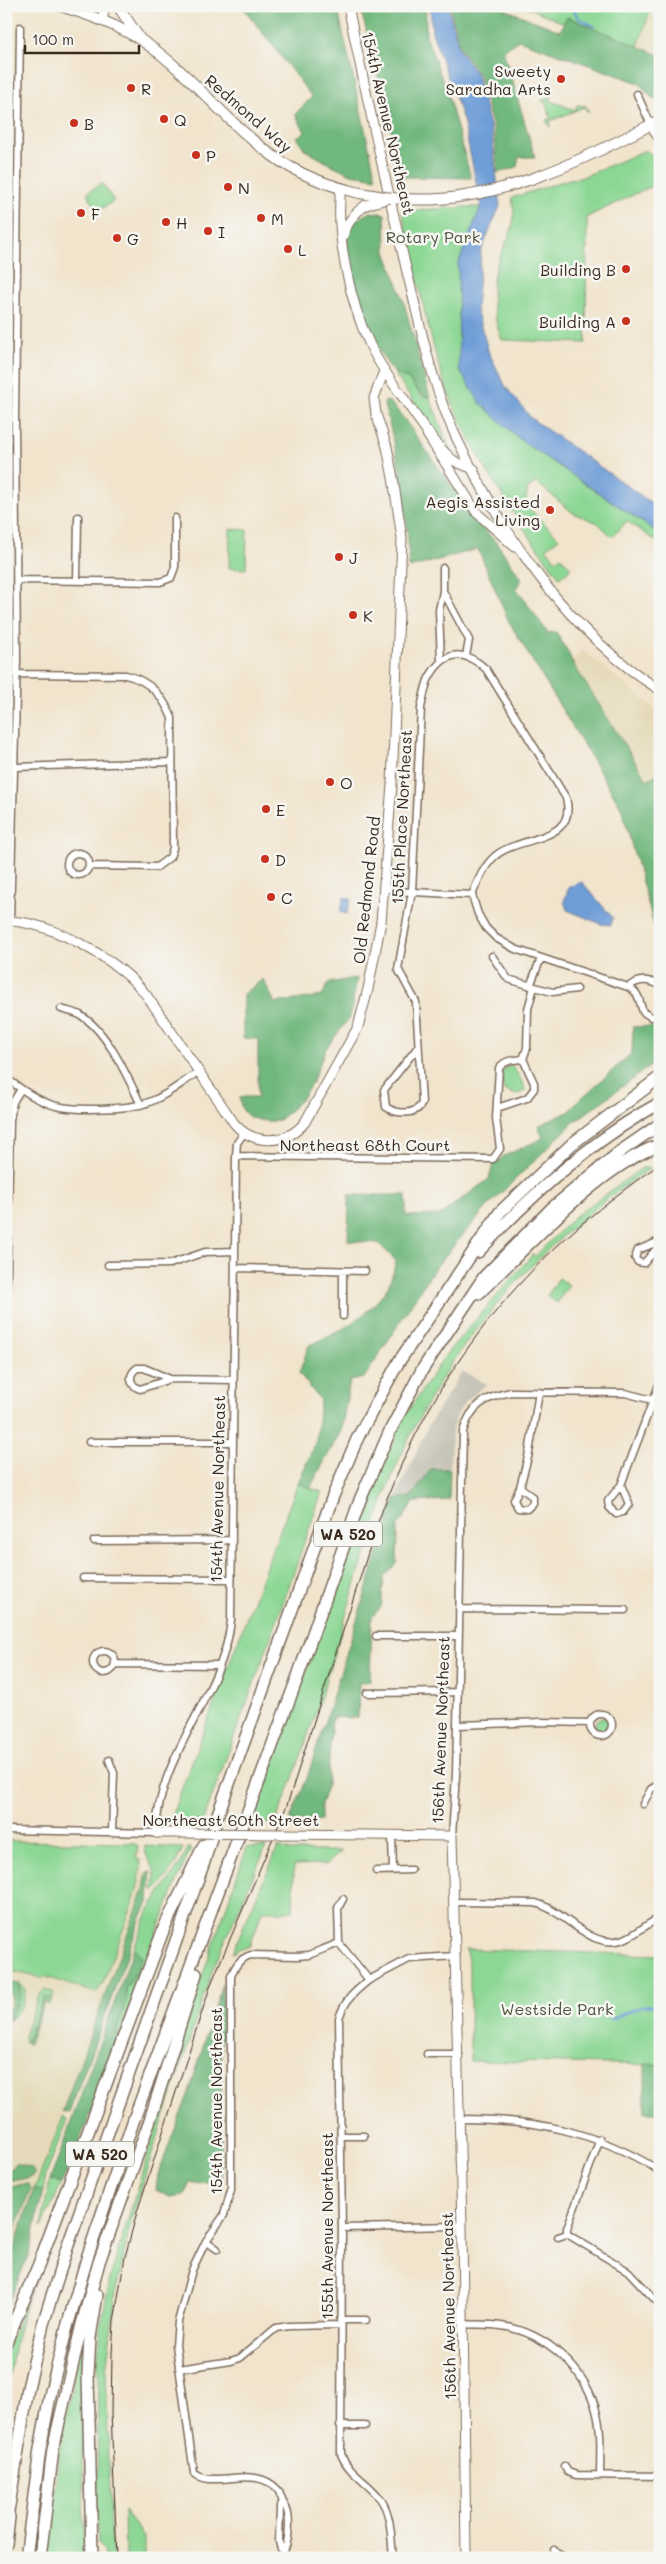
<svg xmlns="http://www.w3.org/2000/svg" width="666" height="2564" font-family="Mali,sans-serif">
<rect width="100%" height="100%" fill="#f6f6f2"/>
<filter id="ink" filterUnits="userSpaceOnUse"><feTurbulence type="fractalNoise" baseFrequency=".02" numOctaves="2"/><feDisplacementMap in="SourceGraphic" scale="10" xChannelSelector="R" yChannelSelector="G"/><feConvolveMatrix kernelMatrix="1 2 1 2 8 2 1 2 1" color-interpolation-filters="sRGB"/></filter>
<filter id="wash" filterUnits="userSpaceOnUse"><feTurbulence type="fractalNoise" baseFrequency=".0096" numOctaves="4" result="noise"/><feDisplacementMap in="SourceGraphic" scale="20" xChannelSelector="R" yChannelSelector="G"/><feGaussianBlur stdDeviation="1.12" result="paint"/><feColorMatrix in="noise" values="0 0 0 0 0 0 0 0 0 0 0 0 0 0 0 0 0 1.4 0 .05"/><feComposite in="paint" operator="in"/></filter>
<g filter="url(#wash)">
<rect width="100%" height="100%" fill="#f1e4cd"/>
<path fill="#e5dbba" d="M586 6H660V52L586 27Z
M582 649 660 713V772L647 780 572 662Z
M6 1838 137 1846 148 1881 6 2267Z"/>
<path fill="#c7c5b8" d="M462 1371 487 1384 465 1402 458 1412 452 1429 450 1469H431L411 1497 395 1499 428 1426Z"/>
<path fill="#8cd794" stroke="#648059" d="M524 6H652L638 46 567 17 564 23Z
M551 96V101L575 110 577 105 586 106 589 113 584 107 550 121V127L546 120 551 118 545 102 541 101Z
M646 150 660 163V182L587 217 586 343 502 340C493 317 488 289 497 264 507 236 518 230 512 198L569 179 580 178Z
M102 183 114 201 98 211 87 193Z
M465 207H481L458 264 481 404 523 442 660 534V544L627 521 612 537 598 523 573 513 536 482 528 488 525 504 559 538 546 548 556 560 561 557 571 568 560 578C513 517 456 431 436 356 423 309 413 259 402 211Z
M394 373 409 380 421 396 430 398 451 453 438 437Z
M230 529 247 530 246 569 229 568Z
M511 1065C517 1074 524 1081 525 1091L516 1095 504 1090 502 1084V1070Z
M642 1168H651C531 1247 434 1360 385 1495 346 1603 320 1717 275 1823H252L363 1514 403 1419 446 1354 533 1254 535 1256 574 1217Z
M559 1278 569 1285 557 1303 547 1296Z
M298 1483 322 1492 274 1629 203 1821 169 1822Z
M595 1725a7 7 0 1 1 14 0a7 7 0 1 1-14 0Z
M6 1841 133 1843 138 1846 136 1858 140 1860C146 1882 111 1957 103 1983L96 1993 43 1976 42 1978 6 1970Z
M145 1846 183 1848 175 1865 155 1892C151 1888 155 1884 155 1877 156 1866 143 1856 145 1846Z
M247 1847H266L212 1971 133 2213 116 2291 106 2371 112 2558H105L104 2550 98 2544 97 2526 98 2361 99 2334 110 2278 196 1994Z
M278 1847 290 1851H342L327 1864 294 1865 293 1911H262L250 1946 241 1948 232 1953Z
M188 1848H191L151 1946 118 2039 116 2032 127 1999 126 1988 134 1976 142 1956 134 1948 149 1909 179 1866Z
M466 1949 660 1955V2065L470 2061V1974Z
M20 1984 25 1989C26 2001 18 2014 9 2021L20 1997Z
M45 1990 53 1992V1999L48 1997 42 2002 25 2043 24 2036 39 1995Z
M63 2116 67 2119 46 2175 43 2191 35 2188Z
M50 2180 62 2183 41 2227Z
M30 2290 18 2331 6 2390V2351Z
M82 2336 84 2558H46L60 2446Z
M124 2511 144 2536V2558H125Z"/>
<path fill="#71b87e" stroke="#56714e" d="M242 6H337L376 178 351 174 326 162 305 150 297 137 305 132 295 114 312 97Z
M360 6H426V36L448 95 471 178 403 177Z
M497 6 560 31 567 17 660 55V99L654 100 639 83 519 40 503 50 535 157H519L517 167 498 173 494 132 479 75 460 48 450 7Z
M371 212 385 214 386 251 403 299 430 398C419 395 417 389 410 381 406 377 398 376 394 372 374 354 341 256 349 232 353 221 361 216 371 212Z
M385 401 390 402 404 419 479 524 496 542 522 579 516 588 548 633 556 632 568 652 572 662 647 780 660 772V935L656 932 621 807 509 622 478 549 409 568C408 513 400 458 384 405Z
M357 978 350 1017 325 1050 312 1083 300 1101 278 1121C259 1122 239 1119 240 1097H258V1039L243 1038V994L263 979 275 1003 322 996 328 983Z
M660 1026V1059L574 1122 487 1207 434 1269 364 1378 350 1381 341 1431 310 1488 298 1483 316 1441 320 1400 299 1373 309 1345C336 1335 376 1312 389 1284 392 1277 394 1268 396 1261L378 1243 348 1241 349 1195H406V1216L440 1215 489 1179 493 1165 504 1156 543 1138 538 1126 570 1111 576 1103 632 1053 633 1027Z
M431 1469H450L449 1500 414 1502 398 1526 397 1564 384 1577 381 1607 372 1617 370 1681 359 1683 358 1718 332 1717 327 1786 321 1805V1820L289 1822 307 1778 395 1499 411 1497Z
M151 1871 149 1901 142 1915 69 2113 63 2112V2110L144 1889 147 1872Z
M134 1948 142 1956 134 1976 126 1988 127 1999 116 2032 118 2039 90 2115 62 2183 50 2180Z
M6 1982 20 1984V1997L9 2021 8 2009H11V1994L6 1993Z
M222 1984 221 2182 190 2183 184 2195 170 2197 156 2190 158 2174 191 2087Z
M45 1997 52 1999 49 2005 44 2003 29 2044 26 2043Z
M645 2064 660 2065V2112H645Z
M15 2163 31 2168 35 2174 27 2179 6 2181V2175Z
M29 2184 31 2189 6 2252V2186Z
M34 2188 43 2191 31 2248 6 2310V2273Z"/>
<path fill="#6e9dd7" stroke="#54647a" d="M430 6H448L459 49 477 75 492 134 500 206 481 251 476 309 489 353 506 387 532 419 660 509V534L523 442 481 404 459 370 458 264 481 206 463 120 432 33Z
M582 882 613 918 611 925 601 924 567 910 564 901 569 887Z
M344 897 351 899 347 914 340 912Z"/>
<g fill="none" stroke-linecap="round" stroke-linejoin="round">
<path stroke="#6e9dd7" stroke-width="2.5" d="M572 6 578 18 594 26
M611 2019 642 2006 660 2005"/>
</g>
</g>
<g filter="url(#ink)">
<g fill="none" stroke-linecap="round" stroke-linejoin="round">
<g stroke="#7b6b5b" stroke-width="9">
<path id="street" d="M637 94 651 125
M443 568V591
M18 580 160 582 171 578 175 567V518
M77 581 78 517
M441 662 439 610 443 591 469 640 466 656
M17 674 126 675C150 681 163 696 172 718L173 848 170 857 157 867 89 866
M15 767 171 762
M67 864a11 11 0 1 1 22 0a11 11 0 1 1-22 0Z
M384 887 394 891 472 895
M10 921 17 659 15 417 20 27
M492 956 508 979 552 992 577 989
M530 986 541 958
M628 987C639 979 647 979 660 985
M61 1009C67 1011 74 1012 80 1015 107 1030 128 1078 141 1105
M417 1048 384 1090 386 1107C396 1114 416 1116 422 1103L416 1002 398 969 412 892 421 708C423 699 425 686 429 678 444 650 464 649 486 669L566 798C578 843 520 835 495 856 483 867 478 881 472 895L478 914 486 928 496 938 515 949 628 987C640 993 639 1001 643 1012L651 1017H660
M6 1078C21 1089 37 1101 56 1106 77 1111 135 1110 154 1100 170 1093 185 1081 199 1071
M497 1108 527 1098 534 1089V1083L523 1059 527 1048 528 1009 534 987
M236 1156 493 1159 500 1149 496 1118 499 1068C505 1060 513 1060 523 1059
M660 1241 638 1250 635 1258 638 1262 644 1263 660 1245
M108 1265 170 1264 205 1252 235 1251
M235 1268 365 1271
M343 1271V1316
M6 1317 10 1120 13 1102 21 1089
M137 1368H144L170 1379 140 1389C129 1385 128 1375 137 1368Z
M170 1379 233 1380
M89 1442H232
M621 1485 629 1504 623 1512 616 1514 609 1507 608 1501 621 1485 660 1382
M520 1487 533 1497V1503L527 1509 518 1508 514 1500 520 1487 529 1453 539 1392
M94 1541 230 1540
M83 1578 231 1579
M459 1609 625 1610
M376 1636H458
M93 1662a11 11 0 1 1 22 0a11 11 0 1 1-22 0Z
M115 1664 219 1665
M367 1693 457 1692
M590 1725a11 11 0 1 1 22 0a11 11 0 1 1-22 0Z
M458 1725 542 1722 590 1723
M109 1760 114 1773 112 1833
M643 1804 651 1789 660 1784
M6 1830 156 1833C157 1755 224 1694 231 1620L236 1156 237 1143 244 1133
M392 1835 393 1871
M452 1836 456 1775 463 1432C470 1406 485 1397 511 1392L625 1393 660 1402
M376 1871 411 1870
M343 1899 338 1908 339 1943 369 1980C354 1992 345 2000 339 2018L342 2228 341 2454C349 2474 366 2481 379 2497 392 2513 391 2539 393 2558
M455 1902 535 1903C566 1910 590 1952 624 1939 636 1935 647 1923 660 1918
M369 1980 409 1959 456 1956
M427 2054H459
M459 2119C534 2119 596 2131 660 2171
M341 2136H364
M342 2228 462 2226
M567 2234 628 2271 660 2305
M567 2234V2228L600 2139
M558 2237 567 2234
M206 2241 217 2249
M340 2320H366
M463 2324C475 2325 489 2324 501 2326 546 2332 587 2370 597 2414 602 2434 600 2455 600 2476
M179 2369 231 2361 240 2358 276 2328 289 2326 340 2325
M340 2426H365
M564 2466 568 2472 576 2475 660 2476
M283 2503 280 2506 279 2542 284 2558
M554 2550 564 2558
M284 2552C289 2540 292 2515 284 2504 281 2500 281 2494 278 2490 255 2463 213 2490 194 2473L176 2345 178 2322 192 2270 206 2241 224 2215 231 2190V1976C236 1965 239 1959 251 1955L297 1956 309 1955 339 1943"/>
</g>
<g stroke="#7b6b5b" stroke-width="11">
<path id="secondary" d="M348 6C366 95 386 183 407 272 421 328 432 387 457 439 504 536 567 632 660 690
M102 21 105 6
M651 125 660 140
M341 188C335 234 350 303 370 345 380 367 395 386 409 406 421 423 437 447 453 460 458 464 467 466 474 469
M343 236C347 222 354 213 366 205
M427 434 477 513 515 547
M6 921C51 921 121 961 147 996L234 1123C253 1146 287 1145 305 1122L358 1027 368 989 381 922 392 784 402 538 393 478 387 447 376 414 374 398 384 371
M156 1833H179
M283 1834 452 1836 462 2226 466 2558"/>
</g>
<g stroke="#7b6b5b" stroke-width="12">
<path id="primary" d="M60 6C87 14 117 25 141 40 190 72 225 122 273 156 299 175 329 186 360 193
M118 6 140 39
M391 198C487 209 577 163 660 120"/>
</g>
<g stroke="#7b6b5b" stroke-width="14">
<path id="highway" d="M478 1252C530 1196 592 1140 660 1103
M479 1293C526 1248 600 1165 660 1145
M6 2342 39 2264 164 1928 204 1845
M6 2524 28 2388 43 2324 67 2248 204 1862 218 1814 333 1496 358 1437 398 1363 500 1212 572 1144 660 1077
M6 2544 9 2517
M26 2558 40 2449 51 2391 67 2327 88 2255 134 2119 298 1676 360 1500 390 1431 422 1370 484 1277 551 1209 621 1151 660 1124
M40 2558 53 2449 81 2328 99 2262 151 2117 196 1974
M92 2558 88 2374 90 2337 97 2295"/>
</g>
<use href="#street" stroke="#fff" stroke-width="6"/>
<use href="#secondary" stroke="#fff" stroke-width="9"/>
<use href="#primary" stroke="#fff" stroke-width="10"/>
<use href="#highway" stroke="#fff" stroke-width="11"/>
<path stroke="#3b2a1e" stroke-width="1" d="M117 2558 111 2412 112 2354 114 2321 125 2257 137 2212 211 1984 287 1805 378 1522C435 1366 523 1258 660 1164"/>
<g stroke="#7b6b5b" stroke-width="11" stroke-linecap="butt">
<path id="secondary-bridge" d="M366 205 390 198
M179 1833 283 1834"/>
</g>
<g stroke="#7b6b5b" stroke-width="12" stroke-linecap="butt">
<path id="primary-bridge" d="M360 193 391 198"/>
</g>
<use href="#secondary-bridge" stroke="#fff" stroke-width="9"/>
<use href="#primary-bridge" stroke="#fff" stroke-width="10"/>
</g>
</g>
<g fill="#c8321e" stroke="#f6f6f2" stroke-width="2">
<circle cx="561" cy="79" r="5"/>
<circle cx="131" cy="88" r="5"/>
<circle cx="164" cy="119" r="5"/>
<circle cx="74" cy="123" r="5"/>
<circle cx="196" cy="155" r="5"/>
<circle cx="228" cy="187" r="5"/>
<circle cx="81" cy="213" r="5"/>
<circle cx="261" cy="218" r="5"/>
<circle cx="166" cy="222" r="5"/>
<circle cx="208" cy="231" r="5"/>
<circle cx="117" cy="238" r="5"/>
<circle cx="288" cy="249" r="5"/>
<circle cx="626" cy="269" r="5"/>
<circle cx="626" cy="321" r="5"/>
<circle cx="550" cy="510" r="5"/>
<circle cx="339" cy="557" r="5"/>
<circle cx="353" cy="615" r="5"/>
<circle cx="330" cy="782" r="5"/>
<circle cx="266" cy="809" r="5"/>
<circle cx="265" cy="859" r="5"/>
<circle cx="271" cy="897" r="5"/>
</g>
<g text-anchor="middle" dominant-baseline="central" stroke-width="5" stroke-linejoin="round" paint-order="stroke">
<g fill="#f6f6f2" stroke="#73675e" stroke-width="1">
<rect x="314" y="1521.5" width="68" height="25" rx="4"/>
<rect x="66" y="2141.5" width="68" height="25" rx="4"/>
</g>
<g font-size="15" font-weight="bold" fill="#3b2a1e">
<text x="348" y="1534">WA 520</text>
<text x="100" y="2154">WA 520</text>
</g>
<g font-size="16" fill="#3b2a1e" stroke="#f6f6f2" text-anchor="start">
<text x="551" y="70" text-anchor="end">Sweety<tspan x="551" dy="18">Saradha Arts</tspan></text>
<text x="141" y="88">R</text>
<text x="174" y="119">Q</text>
<text x="84" y="123">B</text>
<text x="206" y="155">P</text>
<text x="238" y="187">N</text>
<text x="91" y="213">F</text>
<text x="271" y="218">M</text>
<text x="176" y="222">H</text>
<text x="218" y="231">I</text>
<text x="127" y="238">G</text>
<text x="298" y="249">L</text>
<text x="616" y="269" text-anchor="end">Building B</text>
<text x="616" y="321" text-anchor="end">Building A</text>
<text x="540" y="501" text-anchor="end">Aegis Assisted<tspan x="540" dy="18">Living</tspan></text>
<text x="349" y="557">J</text>
<text x="363" y="615">K</text>
<text x="340" y="782">O</text>
<text x="276" y="809">E</text>
<text x="275" y="859">D</text>
<text x="281" y="897">C</text>
</g>
<g font-size="16" fill="#3b2a1e" stroke="#f6f6f2">
<text transform="translate(249 113) rotate(41)">Redmond Way</text>
<text transform="translate(389 123) rotate(77)">154th Avenue Northeast</text>
<text transform="translate(401 817) rotate(-87)">155th Place Northeast</text>
<text transform="translate(366 890) rotate(-84)">Old Redmond Road</text>
<text x="365" y="1144">Northeast 68th Court</text>
<text transform="translate(217 1489) rotate(-89)">154th Avenue Northeast</text>
<text transform="translate(440 1730) rotate(-88)">156th Avenue Northeast</text>
<text x="231" y="1819">Northeast 60th Street</text>
<text transform="translate(215 2101) rotate(-90)">154th Avenue Northeast</text>
<text transform="translate(326 2226) rotate(-90)">155th Avenue Northeast</text>
<text transform="translate(448 2306) rotate(-91)">156th Avenue Northeast</text>
</g>
<g font-size="16" fill="#4f553c" stroke="#f6f6f2">
<text x="433" y="236">Rotary Park</text>
<text x="557" y="2008">Westside Park</text>
</g>
</g>
<rect width="666" height="2564" fill="none" stroke="#f6f6f2" stroke-width="25"/>
<path d="M25 45v8h114v-8" fill="none" stroke="#3b2a1e" stroke-width="2.5"/>
<text x="32" y="45" font-size="15" fill="#3b2a1e" stroke="#f6f6f2" stroke-width="4" paint-order="stroke">100 m</text>
</svg>
